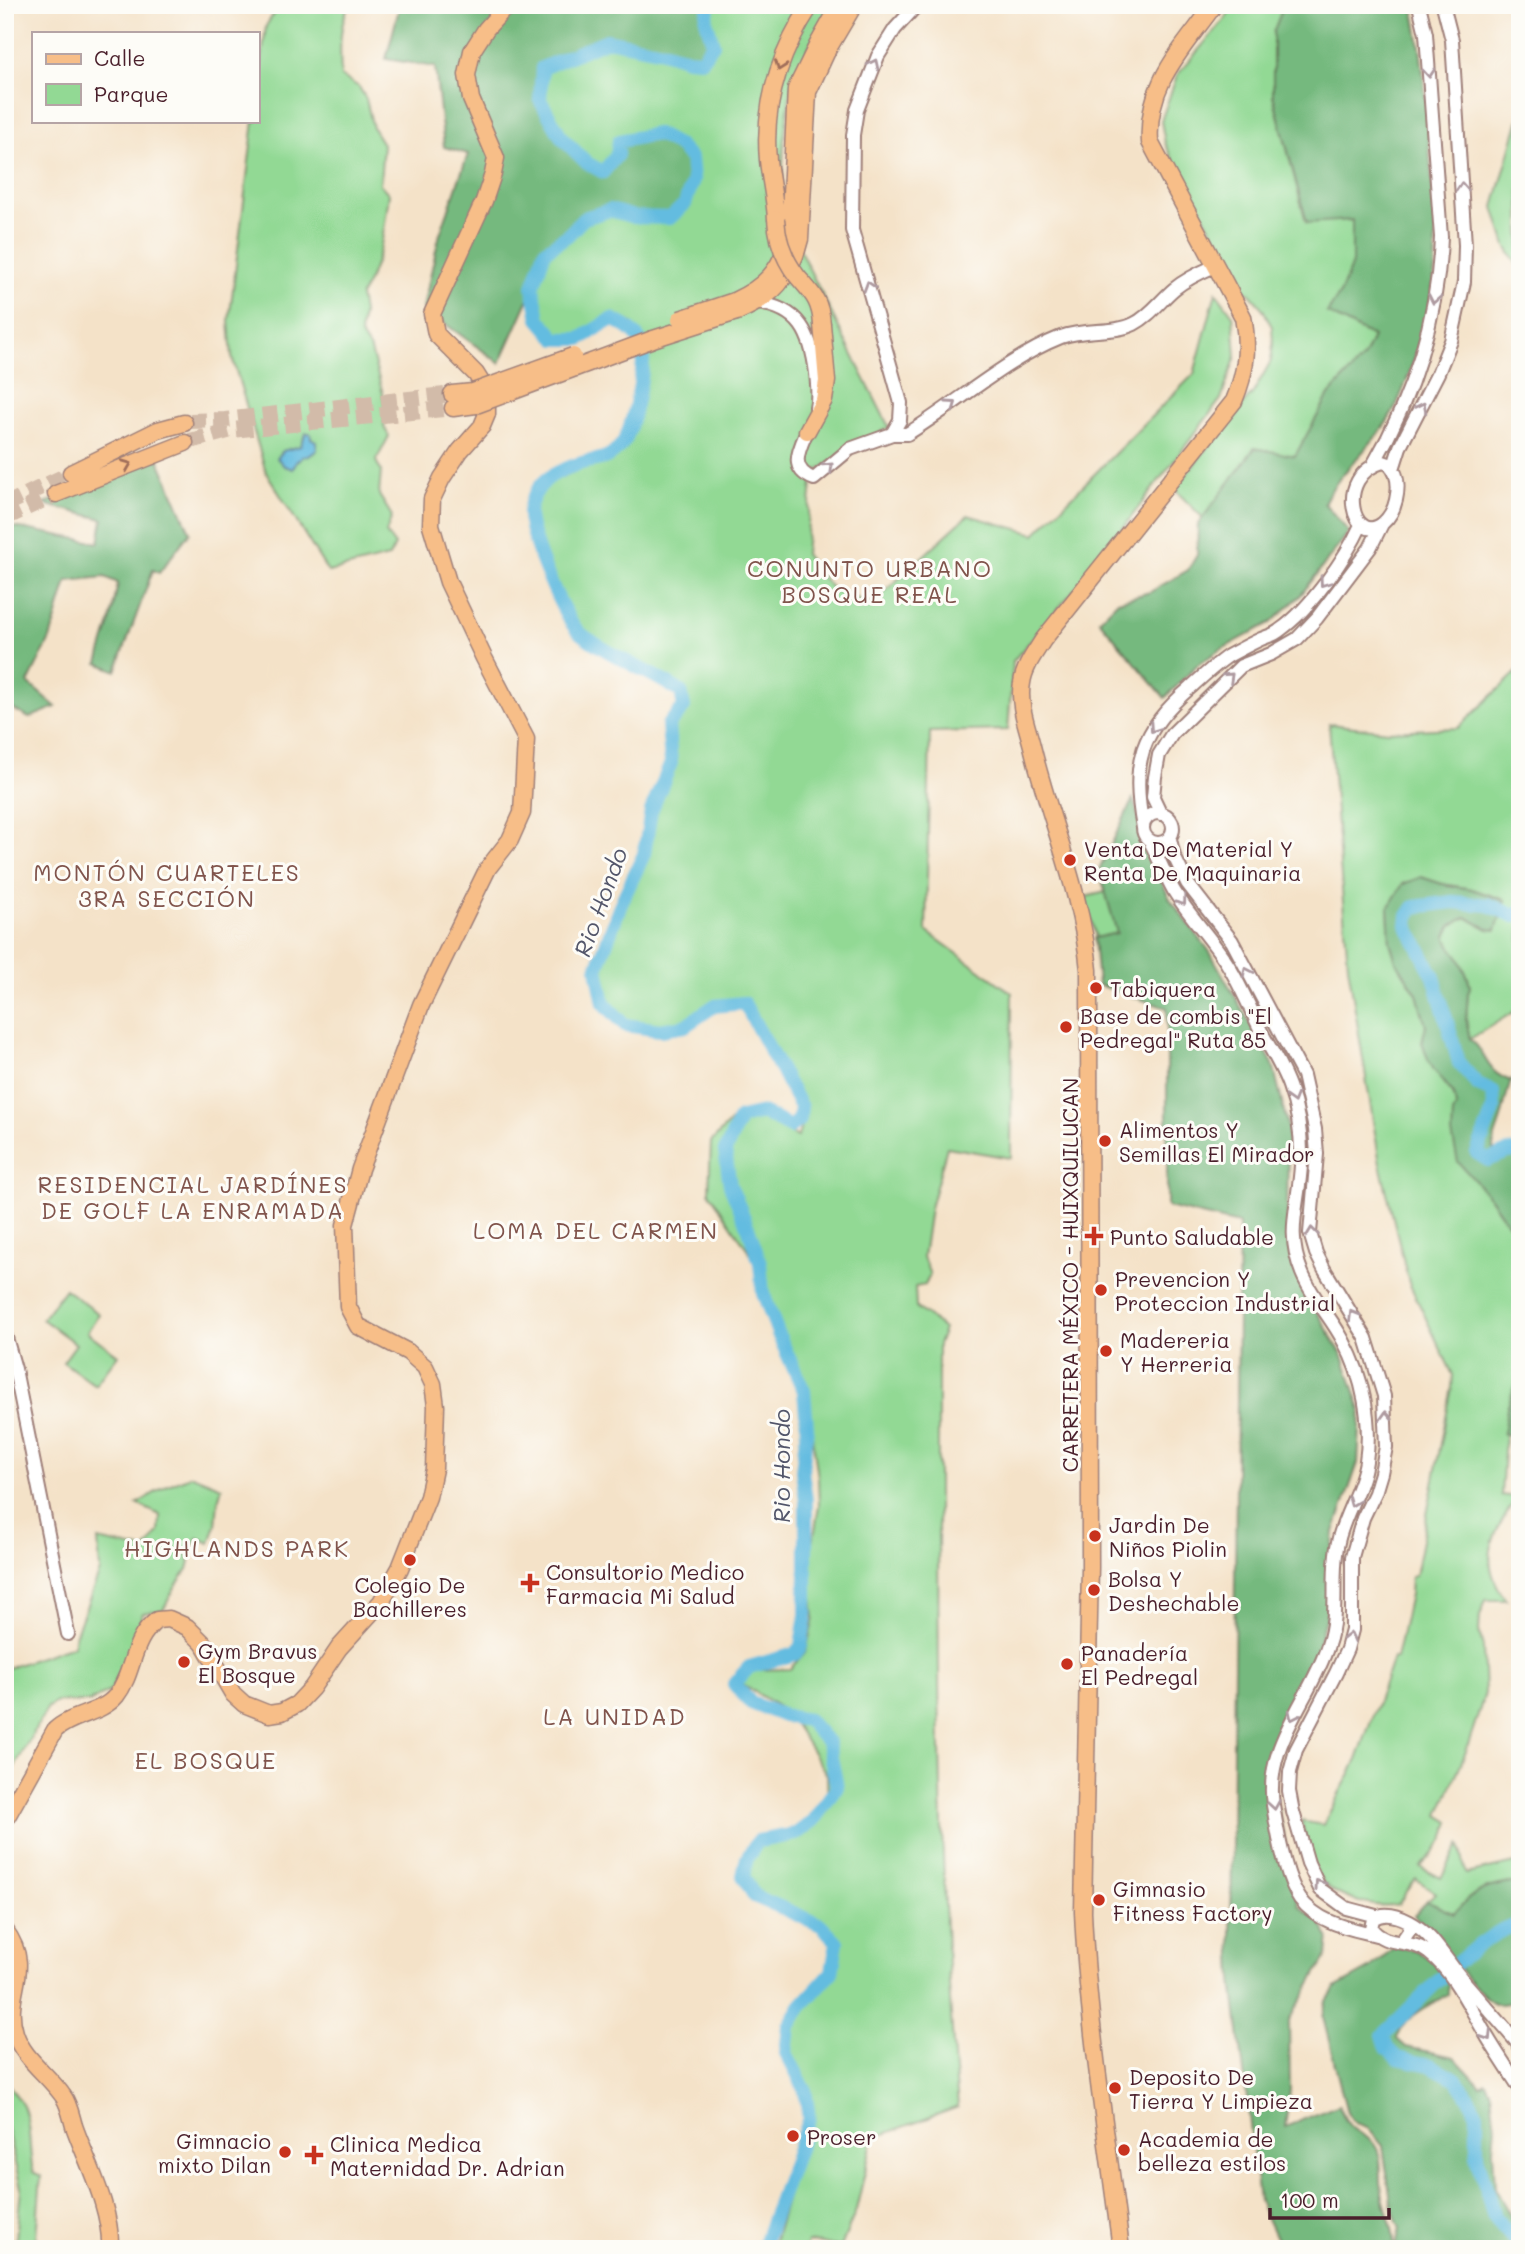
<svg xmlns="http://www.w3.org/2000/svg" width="1525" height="2254" font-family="Mali,sans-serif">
<rect width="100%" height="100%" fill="#fdfcf7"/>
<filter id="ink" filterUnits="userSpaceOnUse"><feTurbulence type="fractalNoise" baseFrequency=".0143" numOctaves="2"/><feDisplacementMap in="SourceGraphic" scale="14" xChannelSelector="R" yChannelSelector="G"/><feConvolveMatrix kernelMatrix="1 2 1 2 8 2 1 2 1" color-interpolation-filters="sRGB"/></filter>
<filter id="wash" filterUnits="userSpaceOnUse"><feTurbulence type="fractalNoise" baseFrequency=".00686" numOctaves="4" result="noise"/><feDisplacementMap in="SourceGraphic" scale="28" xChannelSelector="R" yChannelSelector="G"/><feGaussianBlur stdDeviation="1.57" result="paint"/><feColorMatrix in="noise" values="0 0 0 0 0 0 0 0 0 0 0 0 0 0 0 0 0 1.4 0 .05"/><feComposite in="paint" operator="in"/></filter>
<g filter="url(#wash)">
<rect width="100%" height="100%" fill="#f4e2c8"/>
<path fill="#92d994" stroke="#6e7c60" stroke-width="2" d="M279 5H349C338 28 340 52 341 76L359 87 366 99 373 128 383 144 380 184 389 194C384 232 381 263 360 296L363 312 360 334 371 351 387 408 384 427 389 436 376 461 381 471 379 495 392 516 386 533 395 545 389 557 328 572 266 472 232 357 229 321 254 121H257V98L266 26Z
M714 5H831L811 42 791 87 784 140 781 213 889 427 813 473 805 554 832 589 871 604 968 515 1035 534 1194 374 1216 292 1233 315 1236 356 1221 399 1087 575 1013 661 1008 730 930 732 926 931 1012 993 1011 1158 947 1147 930 1208 923 1257 930 1275 925 1285 915 1287 916 1307 944 1329 938 1345V1356C938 1607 936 1857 958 2107L873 2138 856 2210 841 2247 807 2242 805 2249H772L790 2186 814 2118 809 2088 791 2053 793 2028 805 2008 836 1974 842 1941 824 1921 758 1893 748 1876 751 1860 761 1845C796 1839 805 1838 828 1810L827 1775 788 1713 741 1683 752 1670 790 1669 806 1651 814 1618 809 1567 819 1505 818 1477 811 1427 803 1379 793 1359 754 1259 709 1192 711 1142 731 1121 762 1118 798 1137 806 1107 746 998 713 1001 683 1021 660 1026 627 1021 608 1001 602 969 626 905 648 855 656 812 675 764 673 727 689 708 685 689 669 678 623 656 580 628 562 599 537 531 533 514 538 498 550 482 584 467 612 460 628 445 636 423 648 361 646 342 632 323 611 314 579 334 558 335 544 317 538 287 549 254 571 239 586 222 610 215 634 221 612 153 602 166 589 159 565 135 545 100 547 71 608 45 662 56 687 64 718 45 711 20Z
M1233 5H1284L1273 33V95L1306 222 1352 220 1353 263 1341 292 1327 313 1373 337 1364 357 1329 395 1295 457 1254 448 1204 519 1174 489 1240 407 1253 393 1271 361 1273 344 1272 327 1263 309 1250 294 1239 287 1214 234 1175 165 1165 143 1161 121 1177 75 1226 18Z
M1520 115V270L1506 246 1494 207Z
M1520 666V1008L1470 1039 1466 1020 1468 993 1470 987 1468 978 1458 956 1450 946 1446 936 1451 926 1466 917 1488 929 1495 930 1505 900 1472 889 1442 884 1421 877 1388 908 1390 942 1396 961 1417 994 1426 1026 1422 1042 1434 1070 1453 1094 1457 1107 1453 1114C1470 1154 1482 1200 1515 1229L1520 1228V1379L1517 1380 1507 1408 1501 1495 1517 1497C1492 1535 1477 1560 1506 1600H1486L1480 1616 1479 1631 1483 1647 1485 1693 1465 1754 1439 1815 1450 1822 1444 1839 1433 1854 1420 1867 1441 1878 1460 1845 1466 1874 1520 1862V1882C1490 1885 1473 1889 1454 1914L1426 1901 1436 1893 1416 1879 1398 1904C1385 1907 1374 1906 1360 1902 1312 1890 1312 1863 1301 1821L1323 1825 1357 1760 1393 1658 1396 1659 1410 1594 1411 1577 1415 1576 1452 1387 1453 1375 1409 1283 1380 1164 1348 966 1329 724 1388 731 1458 728 1518 671Z
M1106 892 1118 933 1096 938 1085 897Z
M65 1289 99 1314 87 1332 118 1355 95 1385 63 1362 76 1344 42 1319Z
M192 1475 222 1487 218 1501 216 1525 210 1543 198 1538 187 1555 190 1561 188 1569 175 1587 163 1610 143 1613 126 1659 110 1691 89 1702H57L48 1707 5 1784V1669L73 1646 75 1636 100 1571 98 1540 145 1550 159 1532 160 1515 137 1504 166 1486Z
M5 2078C10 2090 21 2098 25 2111 31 2131 29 2152 33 2172L41 2176 35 2249H15L21 2188 5 2122Z"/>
<path fill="#75b97e" stroke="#606c54" stroke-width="2" d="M400 5H714L711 20 718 45 704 65 687 64 662 56 608 45 547 71 545 100 565 135 589 159 602 165 612 153 616 138 658 129 682 142 695 158 698 181 690 207 672 223 634 221 610 215 586 222 571 239 549 254 500 363 423 308 439 237 468 154 444 147 435 67 386 59Z
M1284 5H1413C1422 51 1426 96 1429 143 1432 184 1437 225 1435 266 1433 304 1411 376 1394 410 1376 445 1341 468 1324 503L1349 532 1300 596 1272 622 1218 651 1196 666 1165 698 1099 620 1118 601 1150 592 1188 570 1197 555 1198 524 1255 448 1295 456 1329 395 1364 357 1373 337 1327 313 1341 292 1352 263V220L1307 223 1273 95V33Z
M158 458 190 532 159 573 153 570 116 671 98 663 111 619 118 583 105 577 67 581 50 639 28 683 56 707 29 718 5 705V535L10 526 99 543 103 519 43 504Z
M1133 799 1151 860 1170 899 1210 952 1273 1064 1288 1128 1287 1234 1308 1297 1343 1356 1361 1410 1358 1463 1334 1532 1327 1613 1314 1658 1280 1724 1269 1770 1299 1905 1320 1923 1329 1937 1327 1956 1289 2021 1290 2090 1285 2127 1339 2105C1342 2113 1345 2122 1352 2128 1359 2134 1368 2136 1374 2144 1384 2157 1379 2176 1382 2191 1385 2211 1395 2228 1394 2249H1281L1259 2201 1233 1980 1231 1933 1239 1224 1167 1207V1008L1098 985 1094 938 1117 933 1099 870Z
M1421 877 1442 884 1472 889 1505 901 1496 930 1488 929 1466 917 1451 926 1446 936 1450 946 1458 956 1468 978 1470 987 1468 993 1466 1020 1470 1039C1482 1047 1484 1062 1495 1072 1499 1076 1506 1079 1511 1081 1506 1095 1504 1108 1500 1122 1497 1132 1493 1139 1493 1150L1520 1151V1198L1518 1204 1520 1207V1228L1515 1229 1506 1221 1487 1194 1458 1162 1452 1134 1453 1114 1456 1107 1454 1094 1434 1070 1428 1059 1422 1042 1426 1026 1417 994 1396 961 1390 942 1388 908 1403 884Z
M1520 1379V1436L1503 1434 1507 1408 1517 1380Z
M1520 1882V2000C1514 2002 1504 2004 1498 2004 1481 2002 1431 1931 1414 1915L1426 1901 1454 1914C1473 1889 1490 1885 1520 1882Z
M1394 1947 1416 1950 1431 1960 1448 1980V1994C1431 2005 1400 2018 1397 2039L1406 2047 1454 2057 1480 2085 1486 2082 1491 2092 1495 2127 1493 2149 1495 2188 1520 2233V2249H1395L1400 2229 1392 2208 1383 2146 1367 2127 1355 2123 1347 2113 1323 2017 1327 2001 1335 1988 1371 1968Z"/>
<path fill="#63bce0" stroke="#566e86" stroke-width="2" d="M306 433H310L311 438 316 441 317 450 309 456H303L296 462 293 469 284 466 277 458 283 451 300 446Z"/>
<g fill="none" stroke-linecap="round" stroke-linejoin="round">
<path stroke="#63bce0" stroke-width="14" d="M709 5 706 20 713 44 701 60 688 59 663 51 607 40 542 68 540 100 562 138 587 163 603 172 617 155 619 141 657 134 679 146 691 159 693 180 685 204 670 218 634 217 610 210 584 218 568 235 545 251 533 287 539 319 556 339H580L612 319C624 325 638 332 642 346 647 364 633 422 625 440 622 445 615 452 610 455 603 460 593 460 585 462 574 465 555 472 546 480 538 487 530 500 529 512 527 531 564 621 580 633 611 657 648 670 681 692L684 707 668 725 671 763 651 811 644 854 621 903 597 969 604 1003 625 1025 660 1030 685 1026 714 1006 744 1003 801 1107 799 1120 790 1127 763 1113 740 1118 725 1151 730 1185 749 1230 760 1263 763 1293 779 1336 804 1391 807 1427 802 1471 806 1500V1615L801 1646 795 1654 749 1667 734 1684 751 1703 784 1716 808 1720 828 1743 837 1787 813 1821 796 1834 758 1841 747 1858 743 1876 754 1896 821 1925 837 1942 832 1972 801 2006 789 2026 786 2053 805 2090 809 2118 762 2249
M1520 913 1515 916 1489 905 1453 902 1414 907 1408 916 1407 925 1434 977 1459 1063 1478 1085 1493 1092 1494 1108 1477 1153 1488 1160 1508 1152 1520 1151
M1519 2249 1518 2244 1494 2217 1477 2156V2114L1470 2099 1456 2079 1430 2065 1397 2058 1387 2048 1383 2035C1420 2003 1473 1935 1520 1924"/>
</g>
</g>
<g filter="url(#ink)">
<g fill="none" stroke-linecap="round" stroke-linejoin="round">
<path stroke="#d2bba9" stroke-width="16" stroke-dasharray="16 8" stroke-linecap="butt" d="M190 421 225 420 452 394
M190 441 232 430 453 408
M5 505 71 473
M5 518 56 494"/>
<g stroke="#9f807a" stroke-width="16">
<path id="minor" d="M757 303C800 308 811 334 816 373 817 385 819 396 816 407
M810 424C802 445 785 468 814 479L850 449 892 434 900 420 901 403 852 230 853 135 857 110 878 56 895 29 917 5
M892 434H907C958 403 1006 359 1061 337 1085 328 1113 334 1134 324 1150 316 1160 301 1174 289 1186 279 1201 272 1215 266
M1383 462 1389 464C1398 473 1399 487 1396 500 1394 509 1390 517 1383 523 1354 548 1333 476 1383 462Z
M1373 465C1413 396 1438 317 1441 237L1426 34 1419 5
M1393 469 1400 447 1438 373 1451 341 1464 282 1465 245 1452 40 1443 5
M1143 828a15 15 0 1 1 30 0a15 15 0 1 1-30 0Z
M1161 814 1153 797 1155 777 1159 755 1172 734 1241 666 1271 654 1297 639 1317 618 1370 548 1382 524
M1143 828C1131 762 1140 731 1191 687 1203 676 1215 665 1228 656 1239 650 1250 644 1261 639 1268 636 1275 635 1280 630 1310 609 1346 558 1361 525
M1170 839 1174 856 1187 883 1232 941 1303 1075 1315 1129 1317 1154 1310 1233 1316 1253 1324 1269 1366 1338 1384 1396 1386 1447 1381 1473 1375 1493 1363 1518 1352 1557V1630L1347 1649 1336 1673 1296 1750 1290 1772 1289 1791 1293 1812 1308 1863 1320 1889 1346 1908 1376 1916
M1150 841C1158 857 1165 875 1174 891 1190 917 1212 939 1228 965 1242 988 1252 1013 1264 1037 1273 1053 1283 1069 1289 1086 1298 1110 1302 1139 1301 1165 1299 1205 1285 1232 1302 1273 1312 1298 1332 1318 1344 1342 1363 1377 1372 1421 1366 1461 1362 1489 1344 1514 1338 1542 1330 1576 1340 1611 1328 1645 1311 1699 1264 1744 1273 1805 1277 1831 1285 1877 1300 1899 1307 1908 1319 1917 1329 1921 1344 1928 1360 1931 1376 1935
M5 1334 15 1369 68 1634
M1410 1922C1433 1934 1445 1959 1462 1979 1481 2001 1501 2023 1520 2046
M1402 1941 1409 1931 1410 1922C1399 1916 1384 1911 1373 1919L1371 1928C1385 1948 1412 1938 1429 1953 1453 1972 1467 2002 1482 2028 1494 2049 1507 2068 1520 2088"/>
</g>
<g stroke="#9f807a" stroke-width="19">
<path id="major" d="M776 219C775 199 770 180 768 160 763 104 780 52 811 5
M734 301C765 287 781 270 789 237L796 89 818 44 840 5
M737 312C773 297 791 277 800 239L808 92 828 49 854 5
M452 394 473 392
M453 408 476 405
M807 431 824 400 827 381 822 324
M71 473 158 430 184 423
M56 494 185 443
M5 1820 55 1730C72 1714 101 1714 116 1696 135 1672 130 1641 157 1620L169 1619 187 1627 203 1643 233 1694 244 1704 269 1714 282 1712 297 1704 312 1688 339 1648 381 1602 400 1568 428 1497 434 1469 436 1406 433 1384 425 1367 408 1352 358 1326 348 1307 345 1225 360 1169 421 1005 488 868 510 840 522 813 526 739 484 658 448 582 431 525 432 499 442 478 460 451 482 426 487 414V399L486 390 476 374 436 334 432 314 484 201 493 174 496 158 471 99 467 75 472 51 486 29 504 9 516 5
M5 1930C35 1971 2 1993 15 2033 23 2059 48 2074 63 2096 69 2104 71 2116 74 2126 87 2163 112 2209 110 2249
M1121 2249C1107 2137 1088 2025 1083 1912L1090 1567 1089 970C1082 893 1050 821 1032 746 1027 726 1018 704 1022 683 1024 667 1035 653 1043 640L1234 401C1246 372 1249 348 1243 317L1150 142C1146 83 1182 50 1214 5"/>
</g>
<use href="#minor" stroke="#fff" stroke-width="12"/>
<use href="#major" stroke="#f7be88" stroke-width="16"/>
<g stroke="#9f807a" stroke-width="19" stroke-linecap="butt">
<path id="major-bridge" d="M776 219C777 240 784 259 797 276 812 294 820 299 822 324
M680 319 734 301
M473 392 573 356
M476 405 653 339 737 312"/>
</g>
<use href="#major-bridge" stroke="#f7be88" stroke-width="16"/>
</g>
<defs><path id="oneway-chevron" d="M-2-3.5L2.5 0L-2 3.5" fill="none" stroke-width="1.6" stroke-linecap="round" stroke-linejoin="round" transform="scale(1.75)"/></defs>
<g stroke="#ae9aa0">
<use href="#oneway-chevron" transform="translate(874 64) rotate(-65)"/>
<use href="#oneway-chevron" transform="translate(1429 73) rotate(85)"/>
<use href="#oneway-chevron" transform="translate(1462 187) rotate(-94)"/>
<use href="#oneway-chevron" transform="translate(869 286) rotate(-107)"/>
<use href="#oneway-chevron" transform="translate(1434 299) rotate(101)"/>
<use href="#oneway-chevron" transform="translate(952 405) rotate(-35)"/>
<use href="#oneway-chevron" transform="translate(1422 407) rotate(-63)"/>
<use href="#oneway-chevron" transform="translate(829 467) rotate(-43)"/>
<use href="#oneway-chevron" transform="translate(1324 582) rotate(126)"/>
<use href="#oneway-chevron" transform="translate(1229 677) rotate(-43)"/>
<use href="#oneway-chevron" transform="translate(1154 728) rotate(124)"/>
<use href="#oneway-chevron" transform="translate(1182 901) rotate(53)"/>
<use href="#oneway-chevron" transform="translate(1247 972) rotate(-116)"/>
<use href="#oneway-chevron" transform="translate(1293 1098) rotate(74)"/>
<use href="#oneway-chevron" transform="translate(1312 1232) rotate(-97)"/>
<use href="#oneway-chevron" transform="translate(1353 1315) rotate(-121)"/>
<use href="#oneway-chevron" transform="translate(1386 1416) rotate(-93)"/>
<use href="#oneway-chevron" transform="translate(1353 1502) rotate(112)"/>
<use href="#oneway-chevron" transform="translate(1350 1637) rotate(-76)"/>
<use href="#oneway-chevron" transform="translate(1293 1716) rotate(115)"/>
<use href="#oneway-chevron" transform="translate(1274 1805) rotate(81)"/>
<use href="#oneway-chevron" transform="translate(1319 1884) rotate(-125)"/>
<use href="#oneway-chevron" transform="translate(1487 2036) rotate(57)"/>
</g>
<g stroke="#a06e5a">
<use href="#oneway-chevron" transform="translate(780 66) rotate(110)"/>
<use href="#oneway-chevron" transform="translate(127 465) rotate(-22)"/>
</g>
</g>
<g fill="#c8321e" stroke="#fdfcf7" stroke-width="2.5">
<circle cx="1070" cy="860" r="7"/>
<circle cx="1096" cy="988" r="7"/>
<circle cx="1066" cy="1027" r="7"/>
<circle cx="1105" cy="1141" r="7"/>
<path d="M1090.5 1225.5h7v7h7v7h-7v7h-7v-7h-7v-7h7z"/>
<circle cx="1101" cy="1290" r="7"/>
<circle cx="1106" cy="1351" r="7"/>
<circle cx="1095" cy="1536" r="7"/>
<circle cx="410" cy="1560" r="7"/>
<path d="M526.5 1572.5h7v7h7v7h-7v7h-7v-7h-7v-7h7z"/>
<circle cx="1094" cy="1590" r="7"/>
<circle cx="184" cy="1662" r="7"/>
<circle cx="1067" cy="1664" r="7"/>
<circle cx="1099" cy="1900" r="7"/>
<circle cx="1115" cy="2088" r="7"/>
<circle cx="793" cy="2136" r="7"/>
<circle cx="1124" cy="2150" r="7"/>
<circle cx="285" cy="2152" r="7"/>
<path d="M310.5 2144.5h7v7h7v7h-7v7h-7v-7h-7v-7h7z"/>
</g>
<g text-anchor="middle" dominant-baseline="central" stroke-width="6" stroke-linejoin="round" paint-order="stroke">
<g font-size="21" fill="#4a1f2b" stroke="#fdfcf7" text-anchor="start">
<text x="1084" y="848">Venta De Material Y<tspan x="1084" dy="24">Renta De Maquinaria</tspan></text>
<text x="1110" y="988">Tabiquera</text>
<text x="1080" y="1015">Base de combis "El<tspan x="1080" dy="24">Pedregal" Ruta 85</tspan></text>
<text x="1119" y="1129">Alimentos Y<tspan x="1119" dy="24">Semillas El Mirador</tspan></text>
<text x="1110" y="1236">Punto Saludable</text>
<text x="1115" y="1278">Prevencion Y<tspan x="1115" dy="24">Proteccion Industrial</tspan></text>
<text x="1120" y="1339">Madereria<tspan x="1120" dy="24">Y Herreria</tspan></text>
<text x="1109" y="1524">Jardin De<tspan x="1109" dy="24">Niños Piolin</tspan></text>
<text x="546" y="1571">Consultorio Medico<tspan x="546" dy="24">Farmacia Mi Salud</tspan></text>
<text x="1108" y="1578">Bolsa Y<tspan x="1108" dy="24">Deshechable</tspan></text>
<text x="410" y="1584" text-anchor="middle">Colegio De<tspan x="410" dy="24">Bachilleres</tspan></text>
<text x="198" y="1650">Gym Bravus<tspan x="198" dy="24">El Bosque</tspan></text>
<text x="1081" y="1652">Panadería<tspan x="1081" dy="24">El Pedregal</tspan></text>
<text x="1113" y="1888">Gimnasio<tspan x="1113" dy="24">Fitness Factory</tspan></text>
<text x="1129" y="2076">Deposito De<tspan x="1129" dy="24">Tierra Y Limpieza</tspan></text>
<text x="807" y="2136">Proser</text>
<text x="1138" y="2138">Academia de<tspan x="1138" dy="24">belleza estilos</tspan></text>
<text x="271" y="2140" text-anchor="end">Gimnacio<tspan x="271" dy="24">mixto Dilan</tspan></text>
<text x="330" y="2143">Clinica Medica<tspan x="330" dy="24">Maternidad Dr. Adrian</tspan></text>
</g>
<g font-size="21" fill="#4a1f2b" stroke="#fdfcf7">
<text transform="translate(1069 1275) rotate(-90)">CARRETERA MÉXICO - HUIXQUILUCAN</text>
</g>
<g font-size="23" letter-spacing="2" fill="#81544c" stroke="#fdfcf7">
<text x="870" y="568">CONUNTO URBANO<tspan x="870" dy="26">BOSQUE REAL</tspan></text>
<text x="167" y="872">MONTÓN CUARTELES<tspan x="167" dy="26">3RA SECCIÓN</tspan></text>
<text x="193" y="1184">RESIDENCIAL JARDÍNES<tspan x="193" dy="26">DE GOLF LA ENRAMADA</tspan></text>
<text x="596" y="1230">LOMA DEL CARMEN</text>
<text x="237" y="1548">HIGHLANDS PARK</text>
<text x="615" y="1716">LA UNIDAD</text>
<text x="206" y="1760">EL BOSQUE</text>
</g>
<g font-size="23" font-style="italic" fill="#53566a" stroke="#fdfcf7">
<text transform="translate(600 902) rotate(-70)">Rio Hondo</text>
<text transform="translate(781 1466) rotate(-90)">Rio Hondo</text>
</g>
</g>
<rect width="1525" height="2254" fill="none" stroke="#fdfcf7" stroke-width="28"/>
<rect x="32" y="32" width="228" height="91" fill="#fdfcf7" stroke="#b5a4a5" stroke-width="2"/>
<rect x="46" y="54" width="35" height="10" fill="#f7be88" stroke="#b5a4a5" stroke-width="2"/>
<text x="94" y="66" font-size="21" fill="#4a1f2b">Calle</text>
<rect x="46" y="84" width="35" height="21" fill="#92d994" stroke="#b5a4a5" stroke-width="2"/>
<text x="94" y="102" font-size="21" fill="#4a1f2b">Parque</text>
<path d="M1270 2208v10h119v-10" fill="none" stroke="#4a1f2b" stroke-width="3.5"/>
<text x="1280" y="2208" font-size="21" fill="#4a1f2b" stroke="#fdfcf7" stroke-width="5" paint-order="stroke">100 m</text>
</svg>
